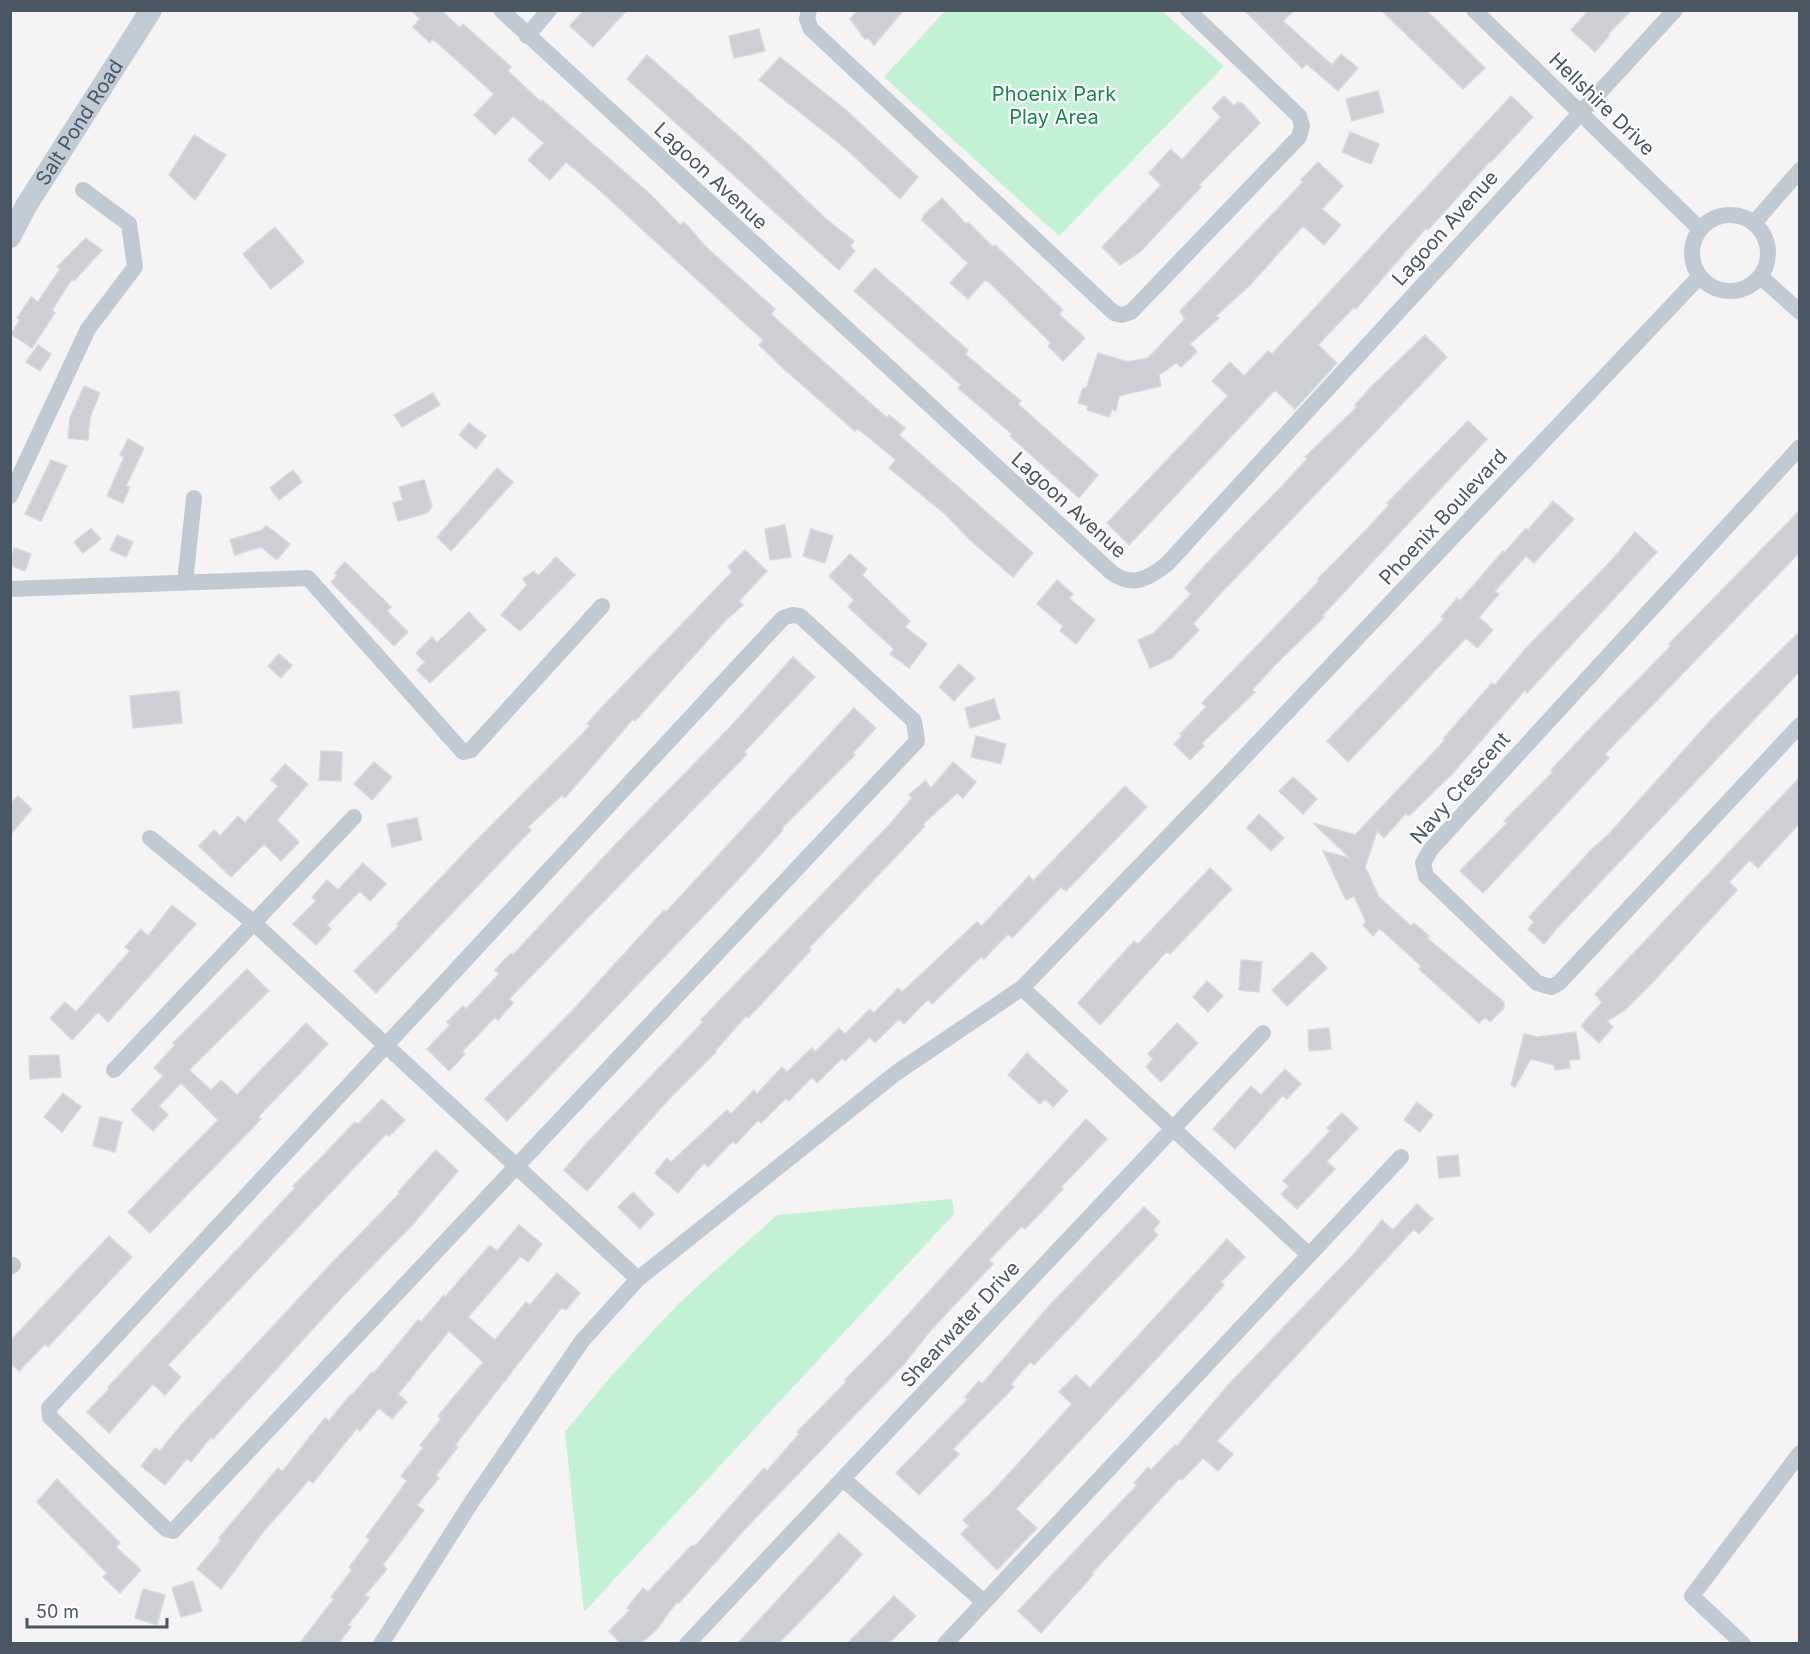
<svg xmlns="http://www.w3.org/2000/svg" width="1810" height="1654" font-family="Inter,sans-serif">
<rect width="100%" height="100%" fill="#f5f3f3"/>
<path fill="#c3f1d5" d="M946 10 1162 11 1224 66 1059 236 884 77Z
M952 1199 954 1214 584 1612 565 1432 613 1374 678 1304 777 1215Z"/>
<path fill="#cdcfd5" stroke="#d7d9de" stroke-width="1.5" d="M411 10H441L460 28 463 24 511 67 508 71 541 102 542 100 651 195 680 225 684 222 708 249 775 309 771 314 796 337 887 418 889 415 905 428 899 435 1033 553 1013 577 970 540 945 514 889 468 896 460 857 428 855 431 784 369 759 345 763 340 596 187 566 162 550 180 528 160 544 143 513 116 495 135 474 115 494 94 433 39 430 43 413 27 420 19Z
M584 10H627L593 47 570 26Z
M858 10H904L874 45 868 38 865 39 850 19Z
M1244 10H1295L1283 21 1332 65 1341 54 1358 68 1338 91 1307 64 1302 68Z
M1381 10H1426L1485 68 1463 89Z
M1589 10H1632L1608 34 1609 36 1595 52 1571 30Z
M759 29 765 51 734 58 729 36Z
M647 55 749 145 825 218 854 241 850 246 855 251 839 270 627 79Z
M780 57 847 111 918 177 900 199 845 148 759 80Z
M1378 91 1384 112 1352 121 1346 99Z
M1224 96 1234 106 1238 102 1243 104 1260 123 1199 185 1201 187 1140 252 1120 265 1102 247 1161 185 1149 173 1171 149 1182 160 1221 117 1212 108Z
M1511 96 1533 117 1491 162 1490 161 1428 230 1426 228 1356 309 1354 307 1318 345 1337 363 1295 409 1275 390 1129 545 1107 523 1228 396 1212 381 1230 362 1244 376 1268 351 1272 354Z
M1350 132 1379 144 1371 164 1342 152Z
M194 135 226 155 195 200 169 175Z
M1318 162 1343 186 1322 209 1341 225 1324 245 1303 226 1249 286 1216 316 1219 318 1190 344 1197 352 1181 367 1176 363 1159 375 1161 386 1119 396 1116 411 1112 409 1109 417 1087 410 1088 406 1078 403 1083 388 1086 389 1098 353 1128 362 1148 358 1185 319 1180 311 1303 182 1301 180Z
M942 198 966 224 968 222 993 247 995 245 1063 310 1059 314 1085 338 1063 361 1048 346 1051 343 989 282 985 280 968 299 950 283 968 263 922 220 924 215Z
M275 227 304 262 271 289 243 254Z
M86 238 102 250 74 281 72 279 52 310 55 313 32 348 11 334 20 320 17 318 31 297 38 302 60 269 57 267Z
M875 268 968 350 965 354 1021 401 1018 404 1098 475 1079 498 1010 436 1012 434 958 388 961 385 854 291Z
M1425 335 1447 357 1220 594 1193 624 1199 630 1172 658 1150 668 1138 640 1154 633 1191 594 1185 588 1209 561 1284 484 1307 459 1305 457 1357 407 1355 405 1370 388Z
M38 345 51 354 40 371 26 362Z
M84 386 100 393 90 417 88 440 68 438 70 418Z
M433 393 440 405 402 427 394 415Z
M1468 421 1487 439 1322 616 1324 617 1274 666 1252 690 1255 692 1202 743 1204 746 1190 760 1174 744 1182 736 1180 734 1206 707 1202 703 1319 581 1318 579 1366 530 1389 505 1387 503Z
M469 423 486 436 476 449 459 435Z
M128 439 144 448 126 486 130 487 123 503 107 496 124 457 120 455Z
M51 460 67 466 41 521 25 514Z
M497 468 513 482 451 551 437 537Z
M293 470 302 482 279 500 270 488Z
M424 480 432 506 427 513 398 521 393 503 403 500 399 487Z
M1553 501 1574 519 1534 563 1526 556 1495 591 1499 594 1479 617 1493 630 1477 648 1466 638 1348 762 1327 741 1444 619 1441 617 1457 598 1460 601 1503 551 1504 553 1526 528 1528 530Z
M1800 510V552L1605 754 1609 758 1483 893 1460 871 1507 823 1504 821 1553 772 1551 770 1599 719 1671 646 1669 644Z
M266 525 290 544 277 560 261 547 235 555 230 540 262 530Z
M785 525 791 557 770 560 765 529Z
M91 528 101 539 83 553 74 542Z
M811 529 833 536 825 563 803 556Z
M1635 532 1657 552 1527 693 1525 690 1453 773 1409 816 1406 813 1384 838 1377 831 1365 867 1379 897 1411 926 1414 923 1429 936 1427 938 1504 1002V1008L1490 1022 1485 1017 1479 1023 1419 969 1421 966 1385 933 1379 929 1373 936 1363 925 1366 922 1354 896 1346 900 1323 851 1350 858 1313 823 1355 835 1445 740 1443 739 1492 683 1495 685 1527 647 1612 560Z
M117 535 133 542 126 557 110 550Z
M14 548 31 554 25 571 10 565Z
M745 550 767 571 739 601 743 605 726 620 635 721 633 719 565 798 562 795 528 827 531 830 376 993 354 971 399 926 397 924 468 849 590 726 587 724 603 706 732 572 728 567Z
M850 554 867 569 862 575 910 621 905 627 927 644 909 668 890 654 894 649 848 607 854 600 829 576Z
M556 557 575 575 520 631 501 615 527 585 523 579 534 571 538 576Z
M345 562 391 607 387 611 408 632 394 646 331 582 337 576 335 573Z
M1057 580 1073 594 1069 598 1095 620 1076 644 1060 631 1063 626 1037 604Z
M469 612 486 630 430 683 417 670 425 662 416 653 432 637 437 643Z
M1800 631V671L1557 928 1544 944 1528 929 1534 922 1529 917 1592 849 1608 835 1711 720Z
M279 654 292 665 281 678 268 666Z
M793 657 815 677 744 752 747 754 509 999 513 1003 498 1020 495 1017 462 1052 465 1054 449 1071 427 1049 450 1025 447 1022 463 1006 466 1009 499 974 495 970 511 953 513 955 614 846 733 724Z
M959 664 975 678 954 701 939 687Z
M179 691 182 723 133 728 130 696Z
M994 699 1000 719 970 728 965 708Z
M854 708 876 728 853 753 855 755 782 828 783 830 736 882 507 1121 485 1099 572 1011 664 910 666 912Z
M976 736 1006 744 1001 764 971 757Z
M321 751 342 752 341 781 319 780Z
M374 762 392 777 372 800 354 784Z
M953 762 976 782 963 798 957 793 923 824 925 826 809 948 811 950 763 1002 748 1018 746 1016 715 1051 716 1052 668 1100 587 1191 564 1170 586 1144 703 1022 701 1020 716 1004 891 823 912 798 909 795 925 781 931 788Z
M285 764 308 784 277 820 299 842 281 861 264 844 231 877 199 846 214 830 220 836 238 816 245 823 278 786 271 780Z
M1293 777 1317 799 1303 814 1279 791Z
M1800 777V823L1758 868 1750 860 1729 882 1737 890 1653 982 1624 1011 1607 1021 1613 1027 1599 1043 1581 1026 1602 1002 1595 994Z
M1125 786 1147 807 1066 891 1061 887 1012 938 1008 934 984 959 981 957 932 1004 928 999 904 1024 899 1019 875 1043 870 1037 845 1061 842 1058 817 1083 812 1077 789 1101 786 1098 761 1123 758 1120 736 1144 733 1141 708 1167 704 1163 678 1193 655 1173 667 1158 671 1162 727 1110 731 1114 754 1090 757 1094 782 1067 787 1072 812 1048 815 1052 839 1028 845 1034 870 1009 874 1013 898 988 902 992 977 922 982 926 1029 876 1033 881Z
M18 796 32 809 10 835V804Z
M1259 814 1284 838 1271 851 1247 828Z
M417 818 422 840 392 847 387 824Z
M363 863 386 884 370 901 360 891 327 925 331 929 316 945 293 924 316 901 312 897 327 880 338 890Z
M1210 868 1232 889 1170 954 1167 951 1100 1025 1078 1003 1134 941 1138 944Z
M172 905 196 924 108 1022 98 1012 72 1040 50 1018 65 1002 76 1012 130 951 125 947 141 929 148 936Z
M1312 952 1327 968 1287 1006 1272 990Z
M1241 960 1262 962 1259 992 1239 990Z
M247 969 269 991 189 1070 211 1090 221 1080 237 1095 306 1023 328 1044 258 1117 261 1119 150 1233 128 1212 218 1120 181 1083 159 1106 168 1115 153 1131 131 1110 163 1076 154 1068 175 1045 173 1043Z
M1207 981 1223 996 1208 1012 1193 997Z
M1177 1023 1198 1043 1161 1082 1146 1067 1153 1059 1148 1054Z
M1329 1028 1331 1049 1309 1051 1308 1030Z
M1576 1032 1580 1059 1569 1060 1570 1068 1555 1070 1554 1065 1531 1059 1515 1087 1511 1085 1524 1034 1538 1037Z
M1027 1053 1068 1091 1053 1107 1045 1099 1040 1104 1008 1075Z
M59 1055 61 1077 30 1079 29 1056Z
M1285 1069 1301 1084 1287 1099 1283 1095 1235 1149 1213 1129 1251 1086 1261 1095Z
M63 1093 81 1107 62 1132 44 1117Z
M382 1099 405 1120 389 1136 386 1134 168 1365 181 1377 165 1395 153 1384 109 1433 87 1412 109 1389 108 1387 295 1188 293 1186 309 1170 355 1122 358 1124Z
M1417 1102 1433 1115 1420 1132 1404 1120Z
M1342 1113 1358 1128 1327 1161 1335 1169 1297 1209 1281 1194 1289 1186 1283 1181 1330 1131 1327 1128Z
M100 1117 122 1122 115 1152 93 1146Z
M1086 1119 1107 1139 1061 1187 1063 1189 1025 1229 1022 1226 989 1260 993 1264 930 1331 904 1364 745 1529 679 1603 677 1602 656 1630 640 1644H621L609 1631 630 1610 627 1608 643 1588 648 1592 691 1546 696 1545 764 1468 767 1471 799 1434 797 1432 846 1382 845 1380 892 1332Z
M436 1150 458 1171 414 1223 343 1296 228 1422 213 1439 211 1437 191 1462 187 1458 165 1485 141 1466 155 1448 160 1451 181 1425 328 1267 400 1193 398 1192Z
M1458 1155 1460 1176 1439 1178 1437 1157Z
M633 1192 654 1214 640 1229 618 1207Z
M1417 1204 1433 1219 1419 1234 1414 1229 1217 1441 1233 1454 1218 1471 1203 1458 1182 1480 1180 1478 1092 1573 1093 1575 1041 1633 1018 1611 1137 1485 1134 1483 1148 1467 1151 1470 1175 1445 1177 1446 1229 1384 1353 1255 1382 1220 1393 1230Z
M1144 1207 1160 1222 1153 1230 1158 1235 1034 1365 1030 1362 1011 1384 1014 1387 953 1449 959 1454 919 1495 896 1473 968 1399 965 1397 979 1381 982 1384 1049 1306Z
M519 1225 542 1244 528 1262 521 1256 468 1317 495 1340 526 1302 530 1305 557 1273 580 1293 566 1310 562 1307 455 1445 458 1447 436 1475 439 1478 417 1505 424 1510 383 1565 387 1569 365 1595 369 1598 348 1625 351 1627 338 1644H299L334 1599 331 1597 352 1570 349 1567 370 1540 366 1537 407 1481 401 1476 423 1448 420 1445 441 1419 438 1416 483 1362 449 1331 398 1394 407 1402 392 1419 379 1408 360 1431 357 1428 313 1483 309 1480 263 1532 221 1589 197 1569 221 1540 219 1538 278 1468 282 1472 325 1418 329 1421 351 1394 352 1395 372 1372 374 1373 418 1320 421 1322 444 1295 445 1297 490 1245 497 1251Z
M109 1236 132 1257 48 1347 45 1344 19 1371 10 1363V1341Z
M1227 1239 1245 1257 1221 1282 1224 1285 1202 1310 1016 1509 1037 1528 997 1570 961 1534 969 1526 963 1520 994 1490 1072 1404 1059 1392 1076 1375 1090 1388Z
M57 1479 120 1543 116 1547 141 1570 120 1593 103 1577 107 1573 37 1502Z
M839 1533 862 1554 839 1581 778 1644H737Z
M193 1581 202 1611 181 1617 172 1588Z
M143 1589 165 1595 157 1625 135 1618Z
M894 1596 916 1616 888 1644H847Z"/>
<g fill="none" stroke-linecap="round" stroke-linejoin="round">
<path stroke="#c1cad2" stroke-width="16" d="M501 10 1111 572C1132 588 1148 579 1167 564L1675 10
M809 10 807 19 811 29 1114 313 1122 315 1131 312 1299 137 1302 126 1299 116 1188 10
M1474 10 1700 229
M527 36 549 10
M1692 253a38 38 0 1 1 76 0a38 38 0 1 1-76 0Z
M1754 223 1800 170
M1760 276 1800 312
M1800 447 1431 849 1423 863 1426 876 1537 983 1551 987 1559 983 1800 725
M10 496 88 329 135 267 129 224 83 190
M185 583 194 498
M10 589 308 578 463 752 471 750 602 606
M792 615 800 616 914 721 917 741 173 1531 166 1529 50 1417 49 1408 783 618Z
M150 838 254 923 638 1279
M1022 988 1309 1255
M114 1070 354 817
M10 1267 13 1265
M843 1479 984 1602
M381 1644 471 1503 582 1341 638 1279 896 1073 1022 988 1217 786 1700 276
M687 1644 1263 1033
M945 1644 1401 1157
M1743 1644 1692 1596 1800 1453"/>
<path stroke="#c1cbd6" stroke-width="22" id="s1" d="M10 237 26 206 151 10"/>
</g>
<g text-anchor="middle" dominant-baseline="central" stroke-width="4.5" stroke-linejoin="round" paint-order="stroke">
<g font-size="20" fill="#17864f" stroke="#fff">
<text x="1054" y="94">Phoenix Park<tspan x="1054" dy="23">Play Area</tspan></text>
</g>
<g font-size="20" fill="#4a5661" stroke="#fff">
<text transform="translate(1602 104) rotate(44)">Hellshire Drive</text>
<text stroke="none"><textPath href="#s1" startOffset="134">Salt Pond Road</textPath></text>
<text transform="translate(711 176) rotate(43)">Lagoon Avenue</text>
<text transform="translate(1445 228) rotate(-48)">Lagoon Avenue</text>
<text transform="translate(1069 505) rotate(42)">Lagoon Avenue</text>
<text transform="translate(1443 517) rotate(-47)">Phoenix Boulevard</text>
<text transform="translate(1460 788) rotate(-49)">Navy Crescent</text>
<text transform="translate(960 1324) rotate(-47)">Shearwater Drive</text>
</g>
</g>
<rect width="1810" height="1654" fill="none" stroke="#4a5661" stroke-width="24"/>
<path d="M27 1618v9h140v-9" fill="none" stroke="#4a5661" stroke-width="3"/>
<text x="36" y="1618" font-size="18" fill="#4a5661" stroke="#ffffff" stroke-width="4.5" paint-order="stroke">50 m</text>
</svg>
